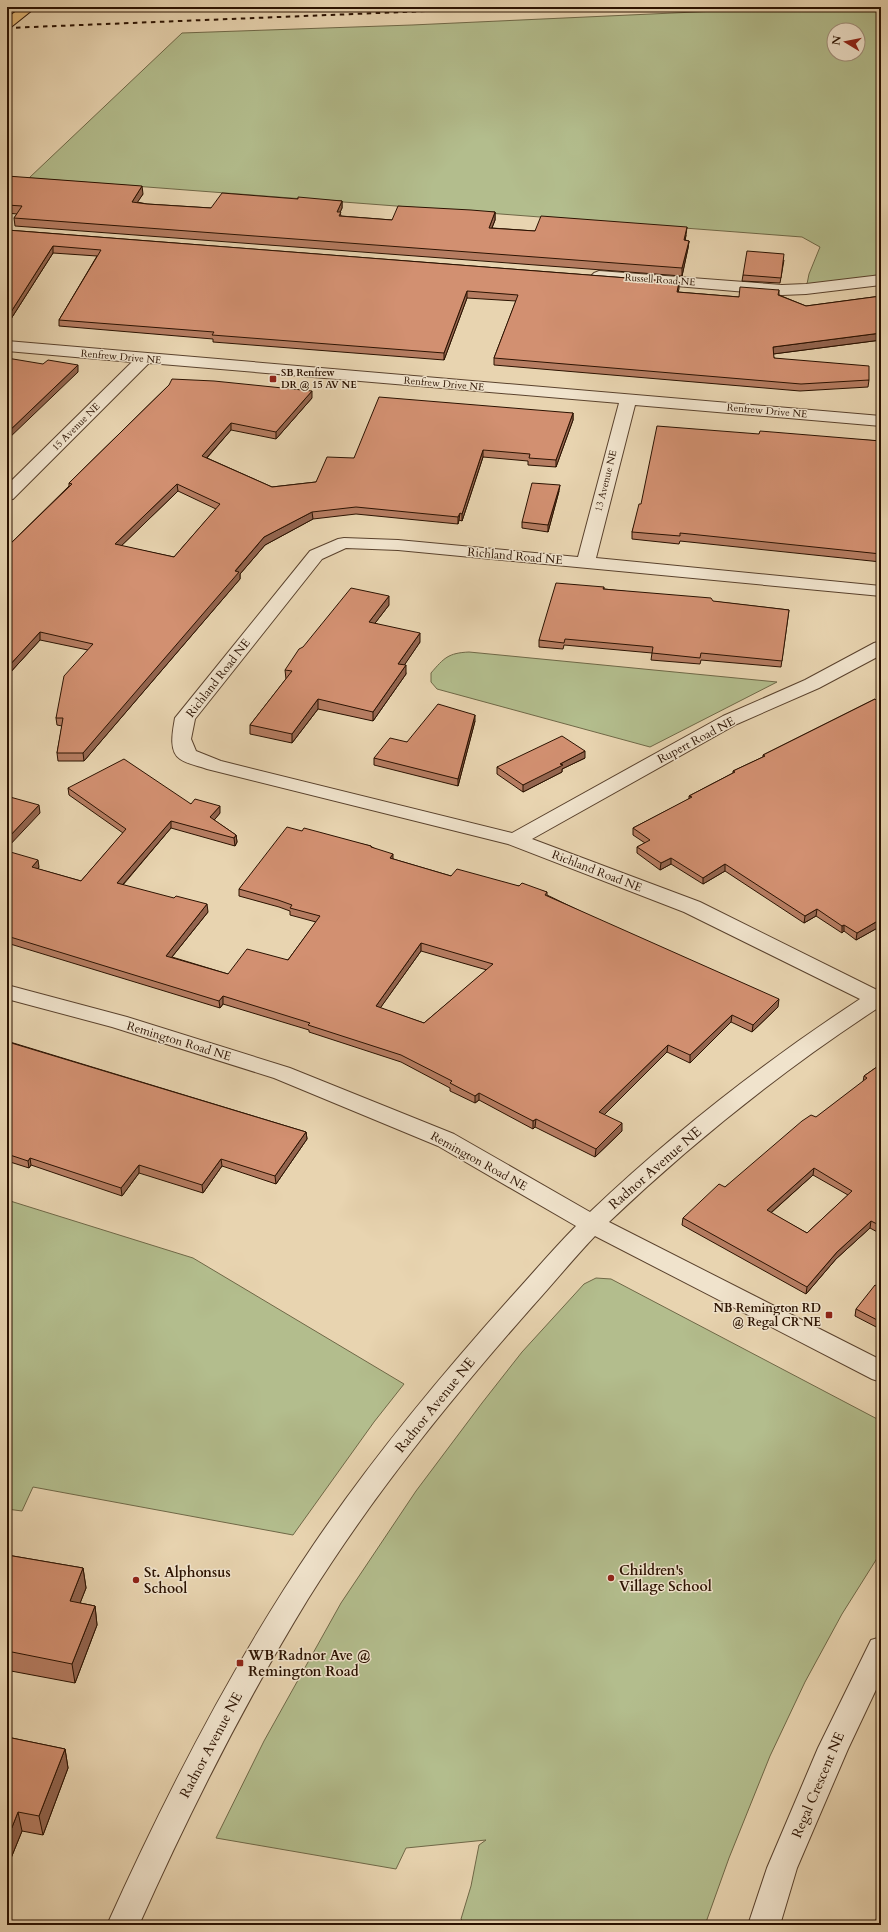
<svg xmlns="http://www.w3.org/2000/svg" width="888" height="1932" font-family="Cardo,serif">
<rect width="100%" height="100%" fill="#e8d4b0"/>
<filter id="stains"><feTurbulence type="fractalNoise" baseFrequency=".005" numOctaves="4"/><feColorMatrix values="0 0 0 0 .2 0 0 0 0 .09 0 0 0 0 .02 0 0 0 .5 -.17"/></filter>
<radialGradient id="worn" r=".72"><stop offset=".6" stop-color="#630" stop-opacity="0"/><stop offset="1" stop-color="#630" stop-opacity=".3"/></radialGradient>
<path fill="#b3bd8d" stroke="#6f6847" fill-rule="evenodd" d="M804 7H881V280L806 289 809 274 820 247 802 237 29 178 182 33 412 25ZM834 30H858V54H834Z
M469 652 777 682 650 747 437 689 431 682V673C444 658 448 653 469 652Z
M7 1200 193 1258 404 1384 374 1422 293 1535 33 1487 22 1511 7 1509Z
M596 1278 611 1279 881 1421V1552L842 1614 805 1682 770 1756 729 1858 705 1925H466L461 1919 471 1886 479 1845 486 1840 406 1848 396 1869 216 1838 264 1741 341 1603 416 1491 482 1403 522 1352 584 1284Z"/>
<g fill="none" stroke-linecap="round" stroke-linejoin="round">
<g stroke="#5a422d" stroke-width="2">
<path id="minor" d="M599 271 782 285 806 284 881 275V285L806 294 782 295 594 279 591 276 594 273Z
M7 341 881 416V426L635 405 596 558 881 586V596L398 550 346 548 322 559 195 719 191 739 196 751 221 761 512 833 723 716 805 680 874 643 881 641V655L819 688 737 724 532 839 700 902 877 990 881 989V1006C784 1069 693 1142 609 1222L881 1360V1382L872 1379 595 1236C573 1259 553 1284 531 1308 450 1400 373 1495 308 1599 244 1704 189 1813 139 1925H107C166 1794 233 1663 314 1544 374 1456 442 1374 513 1295 534 1272 554 1248 576 1226L438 1146 274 1078 112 1027 7 999V985L127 1017 290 1068 454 1134 590 1212C673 1133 764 1062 860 999L684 912 508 844 207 769C199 766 187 764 180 759 168 751 173 730 175 718L310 551 338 539 344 538 398 540 578 557 619 403 149 363 13 499 7 500V485L132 362 7 351Z
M881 1637V1679L848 1749 797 1868 780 1925H748L767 1868 818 1748 871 1640Z"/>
</g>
<g stroke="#2b1201" stroke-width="2">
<path id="highway" d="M22 7H36L11 27 7 28V18Z"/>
</g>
<use href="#minor" fill="#f0e3cc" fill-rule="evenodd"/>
<use href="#highway" fill="#e4ba78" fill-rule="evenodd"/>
<path stroke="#2b1201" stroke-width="2" stroke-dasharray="4.5 4.5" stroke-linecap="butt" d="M7 28 527 7"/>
</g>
<path fill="#b57c61" stroke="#2b1201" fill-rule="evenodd" d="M7 176 143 194 137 202 147 204 211 208 298 199 342 201V208L340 212 341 216 392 220 495 212V220L492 228 535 231 686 235 685 240 689 241 688 248 682 276 15 226 14 218 17 214 7 213Z
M7 230 679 282 678 292 739 297 779 290V295L806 306 881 296V340L773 354 774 358 869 380 868 387 800 391 494 365V358L516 301 467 298 444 360 213 342V339L59 326V320L97 256 53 253 9 322H7Z
M784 260 780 283 742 281 743 275Z
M169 385 312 398 276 439 231 430 207 458 272 487 316 482 354 458 573 413V420L556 467 528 465V461L483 457 462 521 459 520 458 524 356 514 313 519 265 545 240 574V579L84 761H58L57 753 62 726 57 725 56 718 88 650 40 640 7 676V547L69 486V483ZM178 491 216 509 174 557 121 546Z
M759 434 881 441V562L680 541 679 544 632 539V532L641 504Z
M559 491 548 532 522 528V522Z
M604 587V589L789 610 781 667 701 660 700 664 651 660 652 653 564 645 563 649 539 647V640Z
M389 605 375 623 420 642 404 665 406 674 373 721 318 709 292 743 250 734V725L286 679 285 670Z
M875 699 881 926 856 940 844 931 842 933 816 916 804 923 725 871 703 884 671 864 660 870 637 853V847L645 843 633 835V828L689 799V796L733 773V771L763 757V755Z
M475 721 458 786 374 765V758L407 742Z
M585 758 562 769V772L523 792 497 774V767Z
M68 788 191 804 220 813 214 820 236 835 237 842 235 846 171 828 123 885 208 912 172 957 228 974 288 960 316 922 290 915V911L279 907 239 896V889L302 831 371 846 372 847 393 859 451 876 519 886 547 892V895L778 1007 752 1032 731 1022 690 1063 667 1052 604 1115 622 1131 595 1157 535 1127 533 1129 479 1100 475 1103 450 1091V1088L401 1062 309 1032V1030L223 1004 220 1008 7 943V851L39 867 38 869 81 881 123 833 69 795ZM421 951 487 970 424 1023 380 1008Z
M7 1038 10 1039V1042L306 1132 307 1139 276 1184 222 1166 203 1193 139 1173 122 1196 31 1165 29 1168 7 1161Z
M881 1064V1234L870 1228 836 1259 806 1294 682 1225 683 1218 725 1187 863 1082 864 1076ZM813 1175 848 1195 807 1233 771 1213Z
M881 1288V1328L880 1329 855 1316 856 1309Z
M7 1555 83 1568 86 1588 80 1603 95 1606 97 1625 75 1683 11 1671 7 1680Z
M7 1737 65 1749 68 1768 43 1835 22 1831 7 1868Z"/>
<path fill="#93654f" stroke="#2b1201" d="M142 186 143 194 133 209 132 202Z
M342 201V208L337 219V212Z
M495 212V220L489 235V228Z
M687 227 686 235 684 248V240Z
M689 241 688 248 682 276V268Z
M53 246V253L9 322V315Z
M679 282V289L676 298 677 292Z
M467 291V298L444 360V353Z
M881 333V340L773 354V347Z
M78 365V372L7 440V433Z
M312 391V398L276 439V432Z
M573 413V420L556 467V460Z
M231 423V430L202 463V456Z
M483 450V457L462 521V514Z
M177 484 178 491 115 552V544Z
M560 485 559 491 548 532V525Z
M312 512 313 519 265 545 240 574V579L84 761 83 753 264 537Z
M460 513 459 520 458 524V517Z
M389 596V605L369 631V622Z
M40 632V640L7 676V668Z
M420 633V642L399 673 398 664Z
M406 665V674L373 721V712Z
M318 699V709L292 743V734Z
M475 715V721L458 786V779Z
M585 751V758L562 769V772L523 792V785L560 764Z
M39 805 40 813 7 848V839Z
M220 806V813L211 824 210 817Z
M171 821V828L118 890 117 883Z
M236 835 237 842 235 846 234 838Z
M393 854V862L390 858Z
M671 858V864L660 870 661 863Z
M38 860 39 867 33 874 32 867Z
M725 864V871L703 884V878Z
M207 904 208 912 167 963 166 956Z
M817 909 816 916 804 923 805 916Z
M881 919V926L856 940 857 933Z
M844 925V931L842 933V926Z
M421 943V951L376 1014V1006Z
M223 996V1004L220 1008 219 1001Z
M779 999 778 1007 752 1032 753 1025Z
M732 1015 731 1022 690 1063V1055Z
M668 1045 667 1052 599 1120V1112Z
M479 1093V1100L475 1103V1096Z
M536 1119 535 1127 533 1129V1121Z
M622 1123V1131L595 1157 596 1149Z
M306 1132 307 1139 276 1184 275 1176Z
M30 1158 31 1165 29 1168 28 1161Z
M221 1159 222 1166 203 1193 202 1185Z
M139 1165V1173L122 1196 121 1188Z
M814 1168 813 1175 766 1217 767 1210Z
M871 1221 870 1228 836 1259 806 1294 807 1287 837 1252Z
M83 1568 86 1588 73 1621 70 1601Z
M95 1606 97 1625 75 1683 72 1664Z
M7 1651 11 1671 7 1680Z
M7 1713 10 1729 7 1737Z
M65 1749 68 1768 43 1835 39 1816Z
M18 1812 22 1831 7 1868V1840Z"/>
<path fill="#d29071" stroke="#2b1201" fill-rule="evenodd" d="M7 176 142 186 132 202 147 204 211 208 222 193 298 199V197L342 201 337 212H341L339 216 392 220 398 206 471 210 495 212 489 228 535 231 541 216 687 227 684 240 689 241 682 268 14 218 22 206 7 205Z
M7 230 679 282 677 292 739 297 740 287 779 290 778 295 806 306 881 296V333L773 347 774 358 869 366V380L801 384 494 358 518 295 467 291 444 353 212 335 214 332 59 320 101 250 53 246 9 315H7Z
M747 251 784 254 781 278 743 275Z
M7 358 43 364 48 360 78 365 7 433Z
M172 379 214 381 312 391 276 432 231 423 202 456 272 487 316 482 327 457 354 458 379 397 573 413 556 460 529 458 530 454 483 450 462 514 460 513 458 517 356 507 312 512 264 537 235 571 239 572 83 753H57L63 718H56L64 676 93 644 40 632 7 668V547L72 484 69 483 169 385ZM177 484 220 504 174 557 115 544Z
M657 426 759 434 760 431 881 441V554L680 533V536L632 532 639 504H641Z
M532 483 560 485 548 525 522 522Z
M556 583 604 587 603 589 711 598 713 601 789 610 782 661 701 653 700 658 652 653 653 647 565 639 564 643 539 640Z
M351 588 389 596 369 622 420 633 398 664 406 665 373 712 318 699 292 734 250 725 292 671 285 670 299 649 303 647Z
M875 699 877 701 881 699V919L857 933 844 925 842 926 817 909 805 916 725 864 703 878 671 858 661 863 637 847 650 840 633 828 692 797 689 796 735 772 733 771 765 756 763 755Z
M438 704 475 715 458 779 374 758 390 738 407 742Z
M562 736 585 751 560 764 563 765 523 785 497 767Z
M124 759 191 804 195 799 220 806 210 817 236 835 234 838 171 821 117 883 174 898 176 896 207 904 166 956 228 974 247 949 288 960 320 916 290 908 292 905 278 900 239 889 287 827 302 831 304 828 371 846V847L393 854 390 858 451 876 457 869 519 886 522 883 547 892 545 895 779 999 753 1025 732 1015 690 1055 668 1045 599 1112 622 1123 596 1149 536 1119 533 1121 479 1093 475 1096 450 1083 452 1081 401 1055 308 1025 310 1023 223 996 219 1001 7 936V851L38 860 32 867 81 881 126 829 68 788ZM421 943 493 964 424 1023 376 1006Z
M10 797 39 805 7 839V798Z
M7 1038 10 1039 8 1042 306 1132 275 1176 221 1159 202 1185 139 1165 121 1188 30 1158 28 1161 7 1154Z
M881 1064V1226L871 1221 837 1252 807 1287 683 1218 719 1184 725 1187 802 1121 811 1115 816 1117 867 1078 864 1076ZM814 1168 852 1191 807 1233 767 1210Z
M875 1285 881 1288V1322L856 1309Z
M7 1555 83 1568 70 1601 95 1606 72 1664 7 1651V1652Z
M7 1737 65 1749 39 1816 18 1812 7 1840Z
M881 1906V1925H874Z"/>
<g fill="#8f2418" stroke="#f0e3cc" stroke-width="1.5">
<rect x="269" y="375" width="8" height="8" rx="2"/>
<rect x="825" y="1311" width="8" height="8" rx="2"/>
<circle cx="611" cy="1578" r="4"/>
<circle cx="136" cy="1580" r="4"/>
<rect x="236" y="1659" width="8" height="8" rx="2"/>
</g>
<g text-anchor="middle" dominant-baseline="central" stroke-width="3" stroke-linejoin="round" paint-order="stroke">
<g font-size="10" fill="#2b1201" stroke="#f0e3cc">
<text transform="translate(660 280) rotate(4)">Russell Road NE</text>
<text transform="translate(121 357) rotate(5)">Renfrew Drive NE</text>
<text transform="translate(444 384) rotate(5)">Renfrew Drive NE</text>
<text transform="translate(767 411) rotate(5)">Renfrew Drive NE</text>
<text transform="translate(76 427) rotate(-45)">15 Avenue NE</text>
<text transform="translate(606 481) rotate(-76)">13 Avenue NE</text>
</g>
<g font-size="10" font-weight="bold" fill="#2b1201" stroke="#f0e3cc" text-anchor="start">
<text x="281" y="373">SB Renfrew<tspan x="281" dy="12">DR @ 15 AV NE</tspan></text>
</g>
<g font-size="12" fill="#2b1201" stroke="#f0e3cc">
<text transform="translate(515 556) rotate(5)">Richland Road NE</text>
<text transform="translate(218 678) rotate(-52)">Richland Road NE</text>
<text transform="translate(696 740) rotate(-28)">Rupert Road NE</text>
<text transform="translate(597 871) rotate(21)">Richland Road NE</text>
<text transform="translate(179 1041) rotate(17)">Remington Road NE</text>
<text transform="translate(479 1161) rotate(29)">Remington Road NE</text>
</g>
<g font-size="12" font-weight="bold" fill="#2b1201" stroke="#f0e3cc" text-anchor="end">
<text x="821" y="1308">NB Remington RD<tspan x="821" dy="14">@ Regal CR NE</tspan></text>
</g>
<g font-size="14" fill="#2b1201" stroke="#f0e3cc">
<text transform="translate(655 1168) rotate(-41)">Radnor Avenue NE</text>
<text transform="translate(435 1405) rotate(-51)">Radnor Avenue NE</text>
<text transform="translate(211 1745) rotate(-62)">Radnor Avenue NE</text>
<text transform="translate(818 1785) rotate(-67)">Regal Crescent NE</text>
</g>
<g font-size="14" font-weight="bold" fill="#2b1201" stroke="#f0e3cc" text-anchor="start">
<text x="619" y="1570">Children's<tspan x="619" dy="16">Village School</tspan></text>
<text x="144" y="1572">St. Alphonsus<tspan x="144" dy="16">School</tspan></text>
<text x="248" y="1655">WB Radnor Ave @<tspan x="248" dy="16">Remington Road</tspan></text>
</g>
</g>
<rect width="888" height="1932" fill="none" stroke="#e8d4b0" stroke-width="24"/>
<rect x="8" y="8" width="872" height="1916" fill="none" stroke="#2b1201" stroke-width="2"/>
<rect x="12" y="12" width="864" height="1908" fill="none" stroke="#2b1201"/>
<g transform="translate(846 42) rotate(280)"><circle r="19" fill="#f0e3cc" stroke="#a18f7b"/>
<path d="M0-3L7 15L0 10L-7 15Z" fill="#8f2418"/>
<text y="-6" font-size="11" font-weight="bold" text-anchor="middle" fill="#2b1201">N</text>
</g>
<rect width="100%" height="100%" filter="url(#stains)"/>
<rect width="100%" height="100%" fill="url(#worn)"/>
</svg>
